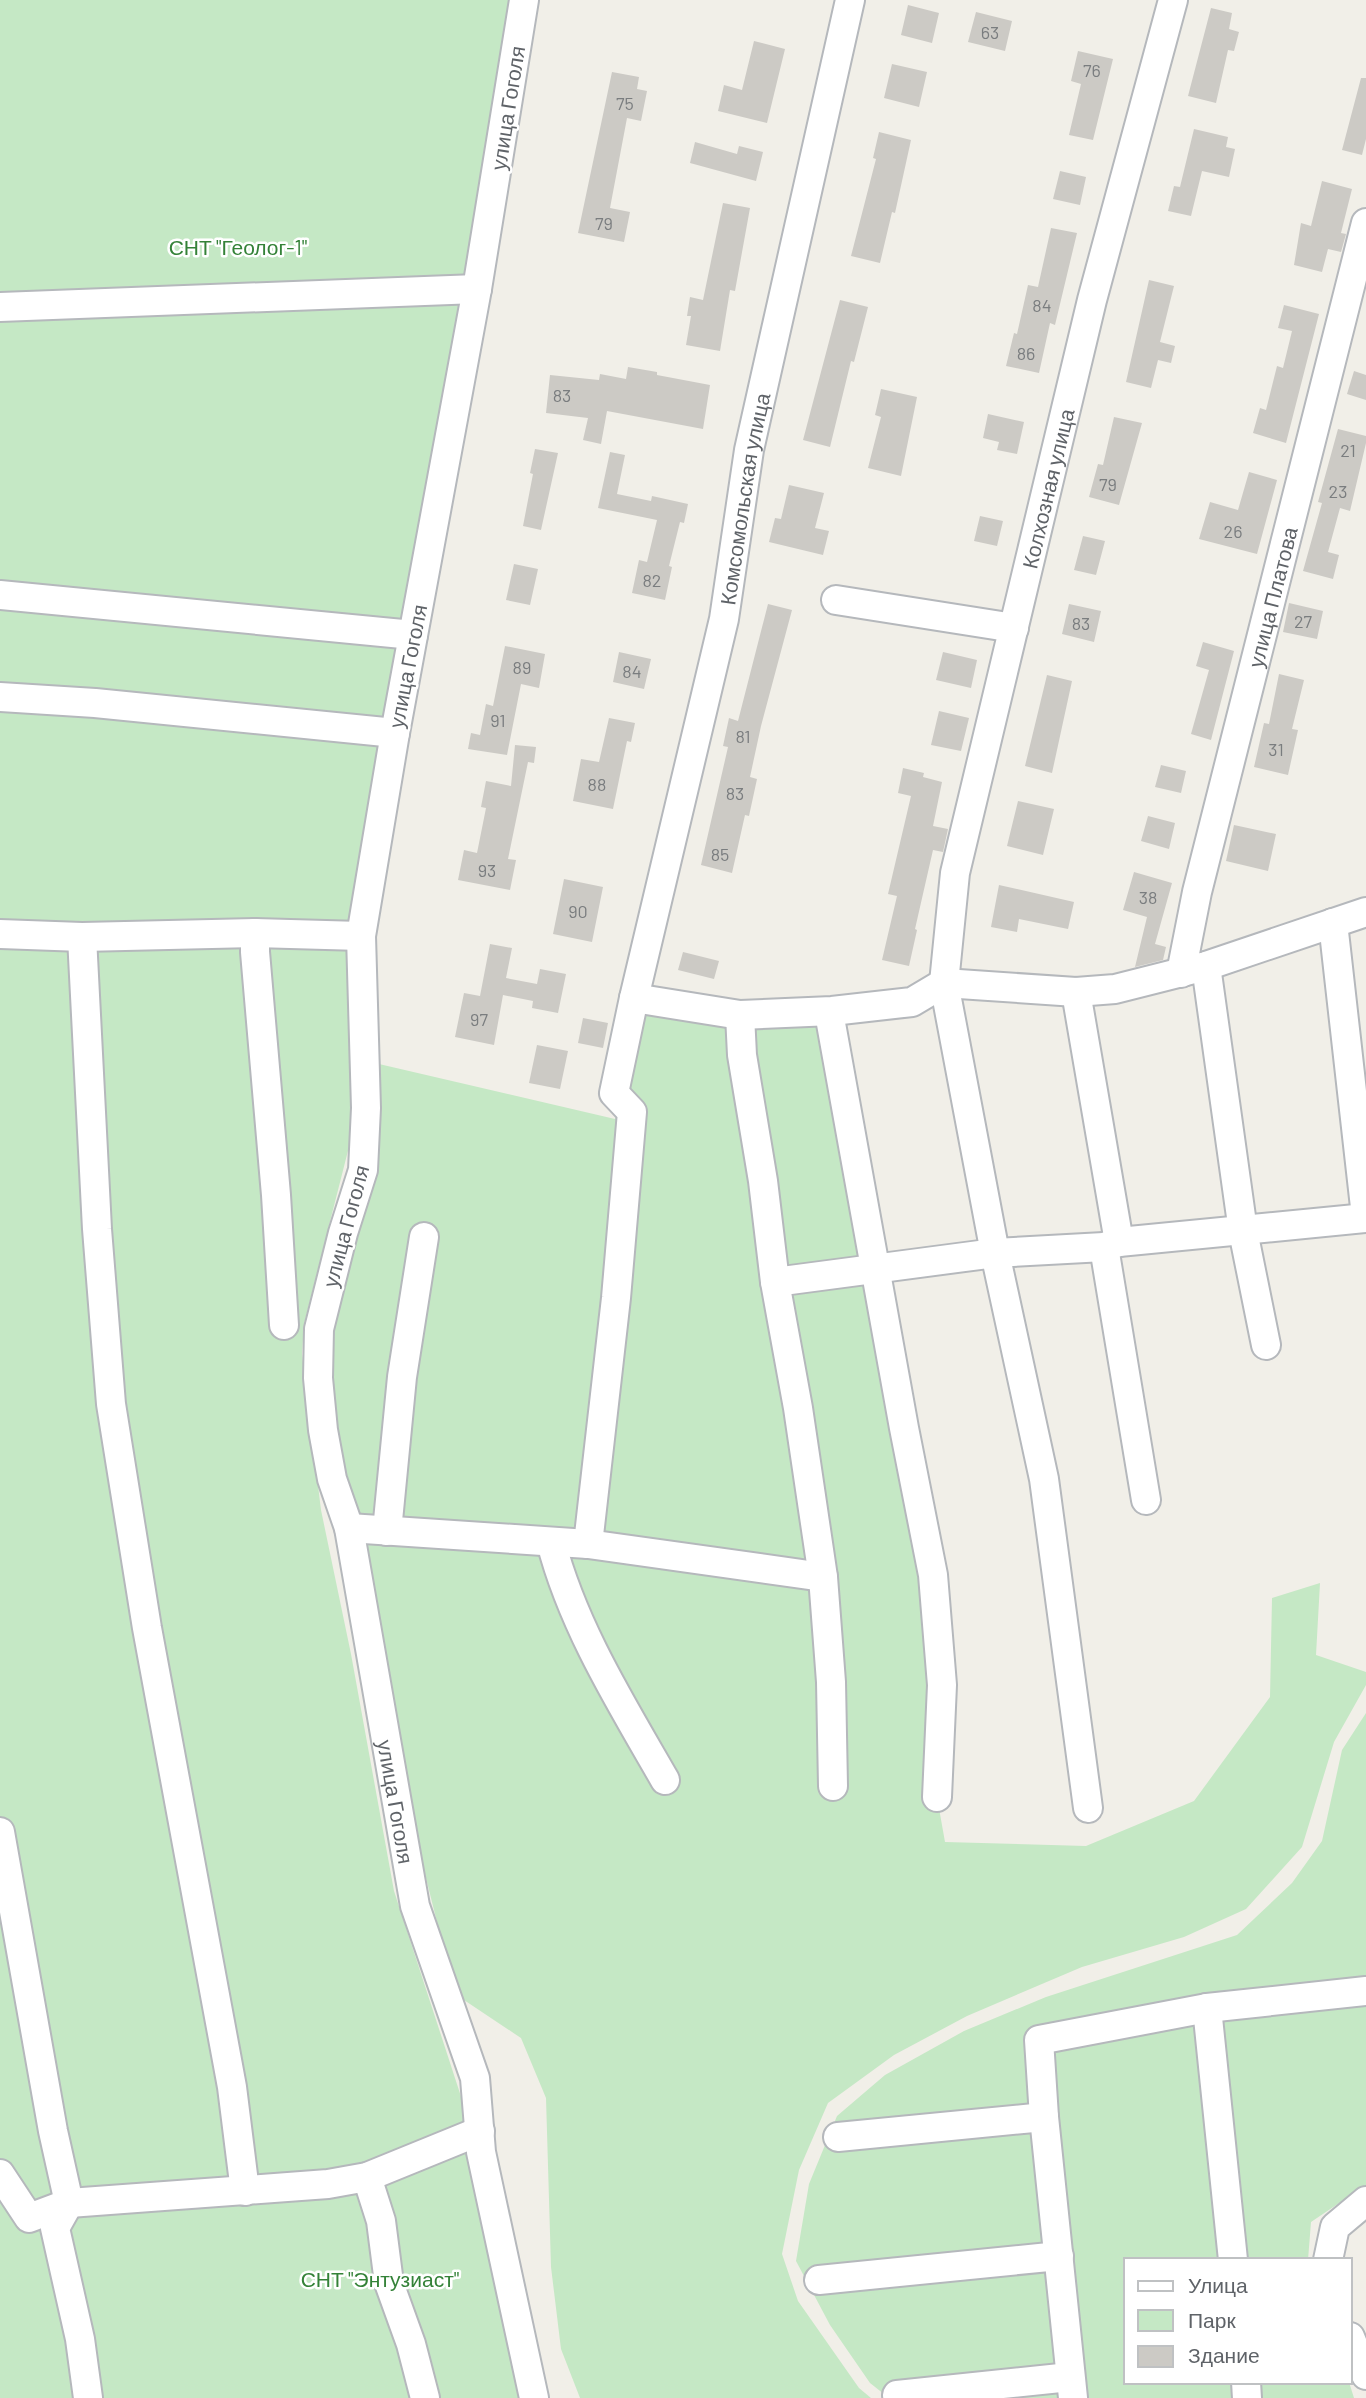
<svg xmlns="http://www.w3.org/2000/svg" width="1366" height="2398" font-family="Barlow,sans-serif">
<rect width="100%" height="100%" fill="#f1efe8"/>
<path fill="#c5e8c5" d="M0 0H510L471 300 404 635 353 1131 304 1324 302 1354 321 1510 351 1654 394 1891 469 2121 525 2398H0Z
M642 1008 830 1018 933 1575 937 1797 945 1842 1086 1846 1194 1801 1270 1697 1272 1598 1320 1583 1316 1655 1366 1672V1685L1334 1742 1302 1847 1246 1909 1184 1937 1082 1967 967 2016 894 2055 828 2103 799 2170 782 2254 798 2301 859 2388 871 2398H580L561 2349 551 2267 546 2098 521 2038 455 1994 421 1858 341 1475 327 1378 331 1332 378 1110 379 1064 615 1119Z
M1366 1713V2185L1311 2222 1308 2260H1126V2382H1349L1354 2398H889L870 2383 830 2325 796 2261 809 2184 837 2116 885 2075 964 2031 1046 1997 1237 1935 1292 1883 1322 1841 1342 1750Z"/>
<path fill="#cccac5" d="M908 5 939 13 932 43 901 35Z
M1211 8 1232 13 1229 29 1239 32 1234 51 1228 50 1216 103 1188 96Z
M976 12 1012 21 1005 51 968 42Z
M754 41 785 49 767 123 718 111 724 85 742 90Z
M1078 51 1113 59 1093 140 1069 135 1081 84 1071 81Z
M892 64 927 72 919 107 884 98Z
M612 72 639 77 637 89 647 91 641 121 627 118 610 208 630 212 624 242 578 233Z
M1361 78H1366V139L1362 155 1342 150Z
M1194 129 1228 137 1226 147 1235 149 1229 177 1202 171 1191 216 1168 211 1174 186 1180 187Z
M879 132 911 140 895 213 892 212 880 263 851 256 876 159 873 158Z
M695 142 737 154 739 146 763 152 756 181 690 163Z
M1060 171 1086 177 1080 205 1053 199Z
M1322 181 1352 189 1341 233 1346 234 1341 252 1328 249 1322 272 1294 265 1301 223 1311 226Z
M723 203 750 208 735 291 730 290 720 351 686 345 691 316H687L690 297 703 300Z
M1051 228 1077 233 1055 325 1050 323 1039 373 1006 366 1014 333 1017 334 1028 285 1038 287Z
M1149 280 1174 286 1160 342 1175 346 1171 363 1158 360 1151 388 1126 382Z
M840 300 868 307 854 362 851 361 830 447 803 440Z
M1284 305 1319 314 1286 443 1253 433 1260 408 1266 410 1277 366 1283 368 1292 331 1278 328Z
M628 367 657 372V375L710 385 703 429 607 411 601 444 583 440 588 418 546 413 550 375 599 380 600 374 626 379Z
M1354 371 1366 375V400L1347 394Z
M881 389 917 397 901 476 868 468 881 417 875 415Z
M988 414 1024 422 1017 454 997 450 999 442 983 438Z
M1114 417 1142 423 1119 505 1089 497 1098 464 1103 465Z
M1338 429 1366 436V443L1350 511 1340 508 1328 552 1339 555 1333 579 1303 571 1322 503 1318 502Z
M535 449 558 453 541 530 523 526 533 474 530 473Z
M610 452 625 455 617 494 651 501 652 496 688 504 684 523 680 522 669 566 672 567 665 600 632 593 639 560 647 562 657 520 598 508Z
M1249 472 1277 480 1257 554 1199 539 1210 502 1238 510Z
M789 485 824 493 815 528 829 531 823 555 769 542 775 518 781 519Z
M980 516 1003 521 997 546 974 541Z
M1083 536 1105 541 1096 575 1074 570Z
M514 564 538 569 530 605 506 600Z
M1289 603 1323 611 1317 639 1283 632Z
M768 604 792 610 761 726 750 777 757 779 749 816 745 815 732 873 701 865 728 747 723 746 729 718 738 721Z
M1069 604 1101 611 1094 642 1062 634Z
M1203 642 1234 651 1211 740 1191 734 1209 670 1196 666Z
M505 646 545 654 539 688 521 684 507 755 468 749 471 733 480 735 486 704 493 706Z
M619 652 651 659 644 689 613 682Z
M943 652 977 660 971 688 936 680Z
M1279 674 1304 680 1292 729 1298 730 1288 775 1254 767 1264 723 1269 724Z
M1047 675 1072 681 1052 773 1025 766Z
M939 711 969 718 961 751 931 745Z
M609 718 635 723 631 742 627 741 613 809 573 801 581 759 599 762Z
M515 745 536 747 534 763 528 762 508 859 516 860 510 890 458 880 464 850 477 853 486 808 481 807 486 781 511 786Z
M1161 765 1186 771 1181 793 1155 787Z
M903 768 924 773 923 777 942 782 933 826 948 829 943 852 933 850 915 929 917 930 909 966 882 960 897 896 888 894 911 796 898 793Z
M1018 801 1054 809 1043 855 1007 846Z
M1148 816 1175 823 1169 849 1141 841Z
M1234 825 1276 834 1268 871 1226 861Z
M1134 872 1172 883 1155 944 1166 947 1163 960 1135 967 1147 917 1123 910Z
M564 879 603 887 592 942 553 934Z
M999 885 1074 902 1068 929 1019 919 1017 932 991 927Z
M490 944 512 948 506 978 537 984 540 969 566 974 558 1013 532 1008 533 1001 503 995 494 1045 455 1037 464 993 480 996Z
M683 952 719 961 714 979 678 970Z
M583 1018 608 1023 603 1048 578 1043Z
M537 1045 568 1051 560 1089 529 1083Z"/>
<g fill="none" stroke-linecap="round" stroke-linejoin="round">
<g stroke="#b5b8bc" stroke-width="32">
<g id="minor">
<path id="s1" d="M524 0 477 289 395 733 361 936 366 1108 363 1170 343 1233 319 1329 318 1378 323 1430 332 1479 349 1528 415 1906 475 2078 481 2152 534 2398"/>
<path d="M0 307 477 289"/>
<path d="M0 595 413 635"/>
<path d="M836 600 1014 628"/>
<path d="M0 697 95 703 395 733"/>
<path d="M1333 923 1366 1216"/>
<path d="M255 933V952L276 1195 284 1325"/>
<path d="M0 934 82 937 255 933 361 936"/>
<path d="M82 937 97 1229 111 1404 147 1628 232 2087 245 2191"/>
<path d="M1206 966 1243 1231 1266 1345"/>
<path id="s2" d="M1181 973 1197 892 1366 223"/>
<path d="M1076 992 1119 1242"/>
<path d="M634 998 740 1015 832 1011 912 1002 944 983 1076 992 1115 989 1206 966 1366 912"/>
<path d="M740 1015 742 1055 763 1181 775 1282 798 1408 823 1577 831 1682 833 1786"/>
<path d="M830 1018 904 1428 933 1575 942 1685 937 1797"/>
<path d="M1104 1247 1146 1500"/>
<path d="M775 1282 995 1253 1104 1247 1119 1242 1366 1218"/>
<path d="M349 1528 588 1544 823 1577"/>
<path d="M387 1531 402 1377 424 1237"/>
<path d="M551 1542C573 1627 622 1705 665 1780"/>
<path id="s3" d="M588 1544 616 1298 632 1112 614 1093 634 998 724 619 749 450 850 0"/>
<path id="s4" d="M1088 1808 1044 1479 995 1253 944 983 955 873 1092 300 1173 0"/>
<path d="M0 1832 53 2131 69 2203 55 2228 80 2339 88 2398"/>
<path d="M1207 2008 1233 2260"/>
<path d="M838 2137 1044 2117"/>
<path d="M0 2174 29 2218 69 2203 328 2184 367 2177 480 2131"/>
<path d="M367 2177 381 2221 389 2283 411 2344 425 2398"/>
<path d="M1328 2260 1335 2227 1366 2201"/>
<path d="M819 2280 1059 2256"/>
<path d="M1350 2337 1366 2375"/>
<path d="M1246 2382 1247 2398"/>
<path d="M897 2395 1070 2377"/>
<path d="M1073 2398 1044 2117 1039 2040 1207 2008 1366 1991"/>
</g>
</g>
<use href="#minor" stroke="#fff" stroke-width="28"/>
</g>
<g text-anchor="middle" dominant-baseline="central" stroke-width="5" stroke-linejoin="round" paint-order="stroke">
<g font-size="18" fill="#7a7d7f">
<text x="990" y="32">63</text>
<text x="1092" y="70">76</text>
<text x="625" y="103">75</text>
<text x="604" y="223">79</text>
<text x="1042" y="305">84</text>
<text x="1026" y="353">86</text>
<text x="562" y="395">83</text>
<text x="1348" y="450">21</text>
<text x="1108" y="484">79</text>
<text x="1338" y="491">23</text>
<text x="1233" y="531">26</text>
<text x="652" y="580">82</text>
<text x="1303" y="621">27</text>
<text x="1081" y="623">83</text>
<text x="522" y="667">89</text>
<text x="632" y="671">84</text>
<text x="498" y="720">91</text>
<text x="743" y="736">81</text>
<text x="1276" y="749">31</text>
<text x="597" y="784">88</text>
<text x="735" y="793">83</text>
<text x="720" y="854">85</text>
<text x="487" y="870">93</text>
<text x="1148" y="897">38</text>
<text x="578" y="911">90</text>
<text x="479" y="1019">97</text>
</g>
<g font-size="21" fill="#5f6368" stroke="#fff">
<text transform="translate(507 108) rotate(-81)">улица Гоголя</text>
<text stroke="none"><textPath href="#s4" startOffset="1344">Колхозная улица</textPath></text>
<text stroke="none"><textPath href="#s3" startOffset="1069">Комсомольская улица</textPath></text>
<text stroke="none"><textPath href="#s2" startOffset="387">улица Платова</textPath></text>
<text transform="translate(407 666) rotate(-79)">улица Гоголя</text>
<text transform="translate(345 1226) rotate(-75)">улица Гоголя</text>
<text stroke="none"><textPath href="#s1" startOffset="1830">улица Гоголя</textPath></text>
</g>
<g font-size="21" fill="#348238" stroke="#fff">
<text x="238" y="246">СНТ "Геолог-1"</text>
<text x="380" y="2278">СНТ "Энтузиаст"</text>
</g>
</g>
<rect x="1124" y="2258" width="228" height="126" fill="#ffffff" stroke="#bfc1c3" stroke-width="2"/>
<rect x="1138" y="2281" width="35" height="10" fill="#ffffff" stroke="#bfc1c3" stroke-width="2"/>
<text x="1188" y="2293" font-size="21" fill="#5f6368">Улица</text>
<rect x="1138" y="2310" width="35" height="21" fill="#c5e8c5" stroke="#bfc1c3" stroke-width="2"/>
<text x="1188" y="2328" font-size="21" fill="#5f6368">Парк</text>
<rect x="1138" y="2346" width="35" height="21" fill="#cccac5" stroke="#bfc1c3" stroke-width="2"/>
<text x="1188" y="2363" font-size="21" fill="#5f6368">Здание</text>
</svg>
